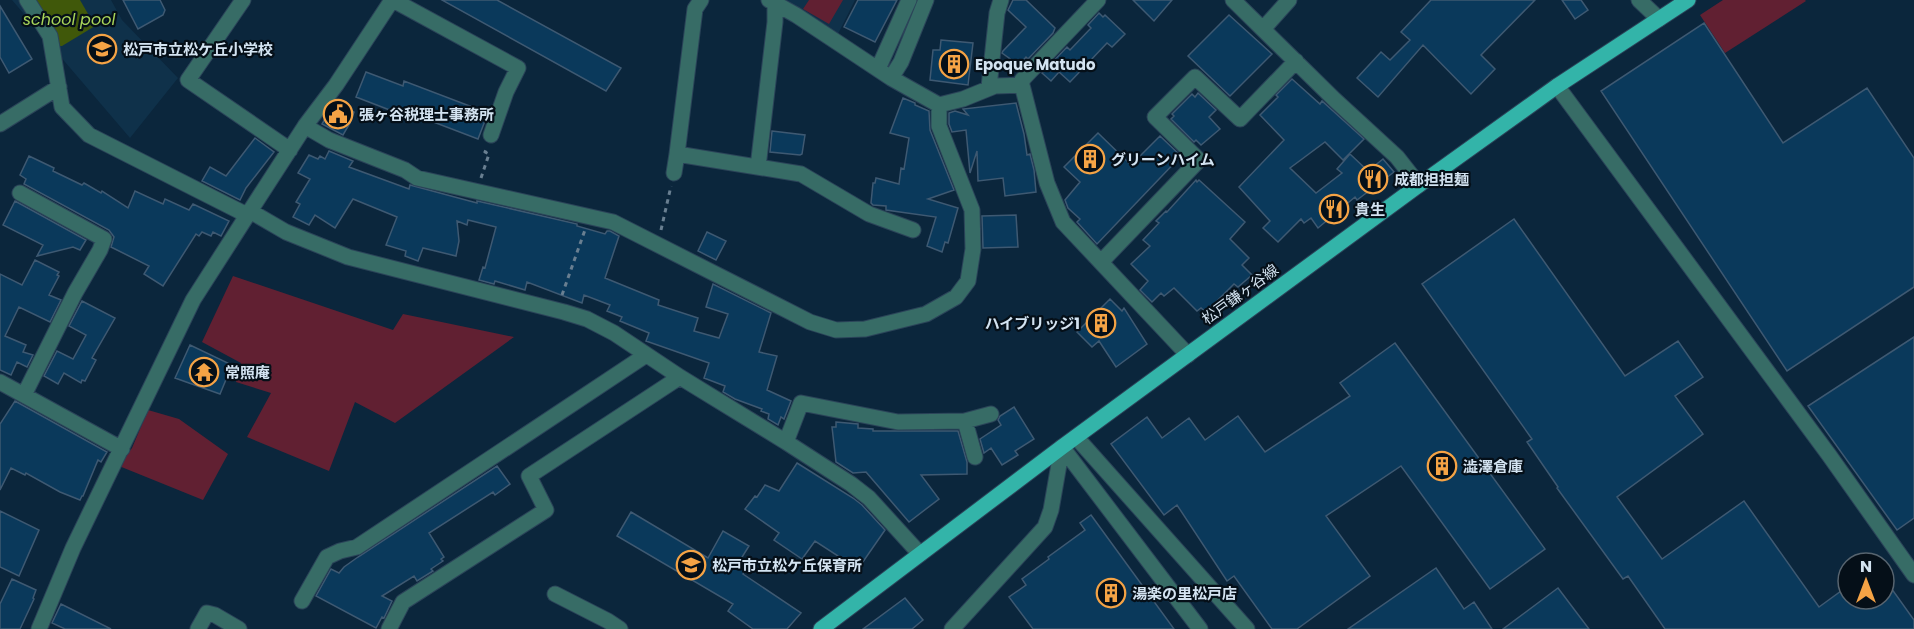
<svg xmlns="http://www.w3.org/2000/svg" width="1914" height="629" font-family="Poppins,'Noto Sans JP',sans-serif">
<rect width="100%" height="100%" fill="#0b263c"/>
<path fill="#0f314a" d="M12 0H111L122 20 178 78 130 138Z
M782 0H855L838 34Z"/>
<path fill="#612032" d="M809 0H843L829 24 803 9Z
M1723 0H1805L1806 1 1725 53 1700 15Z
M233 276 393 330 403 314 514 337 395 423 355 402 329 471 247 437 271 393 236 382 241 363 202 342Z
M148 410 179 419 228 454 203 500 119 466 132 448Z"/>
<path fill="#40580a" d="M34 0H80L95 26 62 46H60Z"/>
<path fill="#0a395b" stroke="#3e5972" stroke-width="1.5" d="M123 0H160L165 10 163 15 138 29Z
M442 0H497L621 68 606 91Z
M858 0H897L875 42 844 27Z
M1013 0H1026L1055 28 1053 33 1028 59 1026 57 1019 65 1002 53 1003 51 1026 27 1008 10Z
M1133 0H1172L1154 21Z
M1431 0H1535L1481 55 1495 69 1471 94 1423 45 1378 97 1357 78 1381 52 1390 60 1410 40 1401 32Z
M1562 0H1581L1588 10 1575 19Z
M0 6 32 59 9 73 0 57Z
M1099 13 1103 17 1105 15 1125 34 1112 47 1107 43 1070 82 1059 72 1051 81 1042 73 1067 47 1070 50 1091 28 1088 25Z
M1229 15 1272 54 1230 96 1188 56Z
M1704 23 1783 143 1867 88 1914 158V287L1787 371 1601 91Z
M941 40 973 43 968 85 930 80 933 50H940Z
M366 72 403 86 404 81 488 113 478 139 402 110 400 114 356 97Z
M1292 79 1320 104 1322 101 1364 139 1343 160 1325 142 1290 168 1316 193 1342 173 1337 169 1350 154 1368 171 1383 159 1394 172 1357 200 1355 197 1318 228 1311 218 1304 223 1301 219 1278 242 1263 228 1270 221 1239 187 1284 140 1260 115 1278 97 1276 95Z
M1198 93 1216 110 1209 117 1220 129 1201 145 1196 140 1194 142 1171 119 1174 116 1172 114 1192 94 1195 97Z
M903 98 915 103V105L929 111 930 130 954 190 928 199 958 208 948 243 945 242 942 252 927 246 936 217 886 210V206L873 205 871 203 873 183H875L876 178 899 184 901 168 904 169 909 138 890 133Z
M335 102 354 112 350 123 343 135 322 124Z
M1016 103 1024 134 1027 155 1030 154 1034 170 1036 192 1005 196 1003 178 978 181 977 151 970 173 966 130 952 132 949 124V113L955 111 968 115 963 109Z
M772 131 805 135 802 154 800 155 770 152Z
M1098 133 1131 165 1160 136 1181 156 1097 244 1077 222 1080 219 1068 208 1065 200 1080 182 1064 167Z
M255 138 274 152 246 188 240 200 202 181 210 167 226 176Z
M329 151 353 161 349 167 409 189 410 185 477 203V201L577 224V226L605 234 607 231H610L619 236 605 278 659 300 658 305 698 318 694 331 719 338 728 314 706 307 713 284 771 313 759 352 777 356 767 390 791 401 784 419 781 417 778 425 768 419 769 414 761 411 762 409 735 399 723 392 725 386 704 378 709 363 646 341 649 333 620 321 622 317 607 311 610 305 584 295 582 303 527 282 525 290 495 281 494 284 479 280 483 267 485 268 496 227 468 220 467 225 457 221 459 241 456 256 423 248 418 261 405 256 406 251 386 245 397 217 353 199 335 228 315 215 309 225 293 217 300 204 296 202 310 179 298 173 309 155 318 159 320 156 325 159Z
M29 156 54 168 53 171 82 185 84 183 101 193 102 191 128 208 135 191 163 204 165 199 189 210 193 204 229 221 221 236 213 232 211 236 202 232 199 236 196 234 163 286 144 274 149 266 111 247 114 237 109 230 24 184 26 179 20 175Z
M1196 180 1197 182 1199 180 1245 222 1230 239 1249 258 1242 265 1252 275 1238 287 1234 284 1206 312 1201 308 1197 311 1174 288 1164 296 1161 293 1152 302 1140 290 1148 281 1131 264 1150 246 1143 240 1159 223 1156 221 1166 211 1167 212Z
M15 201 86 240 80 250 73 247 37 256 43 245 3 225Z
M1016 215 1018 247 983 248 982 216Z
M1514 219 1625 376 1678 341 1703 377 1675 396 1703 434 1617 497 1662 559 1744 501 1819 607 1848 586V599H1884V578L1914 620V629H1665L1628 576 1623 579 1557 488 1558 487 1527 442 1532 439 1422 284Z
M707 232 726 241 716 260 698 251Z
M35 260 59 272 57 275 59 276 49 295 61 300 50 322 19 307 5 336 26 345 23 352 33 355 27 367 17 362 11 375 0 370V274L22 285Z
M1110 299 1122 311 1124 308 1147 344 1116 367 1099 341 1092 347 1077 332Z
M82 301 115 318 92 358 96 360 85 381 82 380 81 383 64 373 58 384 44 376 57 351 73 359 86 335 69 326Z
M1914 337V518L1897 530 1808 406Z
M1395 343 1545 549 1490 589 1401 466 1326 516 1370 576 1297 629H1272L1234 576 1227 581 1177 505 1164 515 1111 444 1147 417 1162 438 1189 418 1205 440 1238 416 1265 452 1350 396 1340 383Z
M190 345 232 365 220 394 175 378Z
M15 401 107 452 101 462 98 460 83 496H82L80 500 60 492 26 473 25 475 11 468 0 490V424Z
M1014 407 1034 439 1015 451 1018 455 1002 465 991 448 984 453 980 439 1001 425 998 420 1000 416Z
M836 422 858 424V428L873 429V431H958L967 462V474L921 475 939 499 909 522 866 472 853 473 836 462 832 427H836Z
M797 463 853 498 862 505 885 530 858 569 815 541 802 559 774 540 779 533 745 509 755 496 757 497 765 485 779 491Z
M497 466 510 484 495 495 493 492 429 533 444 557 441 559 443 561 431 569 433 571 417 581 414 576 382 596 392 601 384 618 382 617 376 628 316 596 331 569 339 573 344 567 358 557Z
M0 511 39 530 19 576 0 567Z
M631 512 708 558 723 531 749 546 737 565 745 570 743 574 801 613 787 629H753L728 611 733 604 617 536Z
M1091 515 1174 629H1033L1009 597 1026 585 1022 579 1049 559 1048 557 1085 530 1080 523Z
M1436 568 1464 609 1474 602 1492 629H1348Z
M12 579 36 590 33 598 34 599 20 629H0V604Z
M1558 588 1589 629H1503Z
M905 598 923 620 912 629H863Z
M61 604 111 629H65L52 623Z"/>
<g fill="none" stroke-linecap="round" stroke-linejoin="round">
<g stroke="#2b4459" stroke-width="17">
<path id="minor" d="M27 0 50 36 62 107 89 135 247 215
M243 0 188 80 290 150
M393 0 518 68 506 92 491 135
M701 0 695 9 677 154 801 174 869 214 913 230
M769 0 796 15 891 78 939 105 963 99 995 86 1022 85 1047 183 1063 222 1188 355
M1233 0 1335 100 1397 157 1419 185
M1639 0 1659 19
M1263 29 1289 0
M878 69 909 0
M891 78 901 62 926 0
M1022 85V80L1098 0
M1557 86 1829 455 1914 575
M989 87 997 13 1001 0
M0 124 59 87
M305 126 329 140 405 170 417 178 613 222 810 322 836 330 865 329 926 314 956 297 968 281 973 249 972 210 939 126V105
M758 167 775 22V4
M674 173 677 154
M20 193 104 239 100 250 75 293 24 395
M250 211 305 126 336 85 392 0
M1101 262 1199 160 1155 117 1195 77 1240 119 1296 61
M0 382 122 449
M965 421 975 457
M1076 437 1247 629
M786 442 801 403 898 422 965 421 991 414
M1062 447 1200 629
M555 594 608 621 620 629
M302 601 327 557 340 551 357 547 646 355
M39 629 73 548 193 300 250 211 286 232 348 257 564 312 587 319 614 333 680 377 786 442 851 484 869 498 920 554
M198 629 207 613 215 615 239 629
M389 629 403 602 546 510 529 476 680 377
M952 629 1045 527 1051 510 1062 447"/>
</g>
<g stroke="#2b4459" stroke-width="17">
<path id="major" d="M821 629 1062 447 1419 185 1557 86 1688 0"/>
</g>
<path stroke="#697f91" stroke-width="3" stroke-dasharray="4.5 4.5" stroke-linecap="butt" d="M481 178 489 154 485 152 486 150
M661 230 671 186
M562 295 585 230"/>
<use href="#minor" stroke="#376c66" stroke-width="15"/>
<use href="#major" stroke="#33b4a9" stroke-width="15"/>
</g>
<defs>
<g id="school-ring" transform="scale(1.5)"><circle r="9.5" fill="#050f18" stroke="#f5a345" stroke-width="1.5"/><path d="M0-5L7-2L0 1L-7-2ZM-4 1L0 2.5L4 1V4Q0 6-4 4Z" fill="#f5a345"/></g>
<g id="building-ring" transform="scale(1.5)"><circle r="9.5" fill="#050f18" stroke="#f5a345" stroke-width="1.5"/><path d="M-4-6H4V6H1V3H-1V6H-4ZM-2.5-4.3h1.7v1.8h-1.7ZM.8-4.3h1.7v1.8H.8ZM-2.5-1h1.7V.8h-1.7ZM.8-1h1.7V.8H.8Z" fill="#f5a345"/></g>
<g id="civic-ring" transform="scale(1.5)"><circle r="9.5" fill="#050f18" stroke="#f5a345" stroke-width="1.5"/><path d="M-.6-6.5H3V-4.5H.6V-3L4-1V1h2V6H-6V1h2V-1L-.6-3ZM-1.2 2.5V6h2.4V2.5Z" fill="#f5a345"/></g>
<g id="restaurant-ring" transform="scale(1.5)"><circle r="9.5" fill="#050f18" stroke="#f5a345" stroke-width="1.5"/><path d="M-5-6h1v4h1v-4h1v4h1v-4h1v5L-1.5 .5V6h-2V.5L-5-1ZM5-6V6H3V1.5H1.5Q1.5-4 5-6Z" fill="#f5a345"/></g>
<g id="temple-ring" transform="scale(1.5)"><circle r="9.5" fill="#050f18" stroke="#f5a345" stroke-width="1.5"/><path d="M0-6L5-2H3V0L6.5 2.5H4V6H1.5V3h-3V6H-4V2.5H-6.5L-3 0V-2H-5Z" fill="#f5a345"/></g>
</defs>
<g fill-rule="evenodd">
<use href="#school-ring" x="102" y="49"/>
<use href="#building-ring" x="954" y="64"/>
<use href="#civic-ring" x="338" y="114"/>
<use href="#building-ring" x="1090" y="159"/>
<use href="#restaurant-ring" x="1373" y="179"/>
<use href="#restaurant-ring" x="1334" y="209"/>
<use href="#building-ring" x="1101" y="323"/>
<use href="#temple-ring" x="204" y="372"/>
<use href="#building-ring" x="1442" y="466"/>
<use href="#school-ring" x="691" y="565"/>
<use href="#building-ring" x="1111" y="593"/>
</g>
<g text-anchor="middle" dominant-baseline="central" stroke-width="4.5" stroke-linejoin="round" paint-order="stroke">
<g font-size="15" font-weight="bold" fill="#d3e3f1" stroke="#050f18" text-anchor="start">
<text x="123" y="49">松戸市立松ケ丘小学校</text>
<text x="975" y="64">Epoque Matudo</text>
<text x="359" y="114">張ヶ谷税理士事務所</text>
<text x="1111" y="159">グリーンハイム</text>
<text x="1394" y="179">成都担担麺</text>
<text x="1355" y="209">貴生</text>
<text x="1080" y="323" text-anchor="end">ハイブリッジ1</text>
<text x="225" y="372">常照庵</text>
<text x="1463" y="466">澁澤倉庫</text>
<text x="712" y="565">松戸市立松ケ丘保育所</text>
<text x="1132" y="593">湯楽の里松戸店</text>
</g>
<g font-size="15" fill="#d3e3f1" stroke="#050f18">
<text transform="translate(1240 294) rotate(-36)">松戸鎌ヶ谷線</text>
</g>
<g font-size="16" font-style="italic" fill="#a8d55a" stroke="#050f18">
<text x="69" y="19">school pool</text>
</g>
</g>
<g transform="translate(1866 581)"><circle r="28" fill="#050f18" stroke="#57646f" stroke-width="1.5"/>
<path d="M0-4.5L10 22L0 15L-10 22Z" fill="#f5a345"/>
<text y="-9" font-size="16" font-weight="bold" text-anchor="middle" fill="#d3e3f1">N</text>
</g>
</svg>
